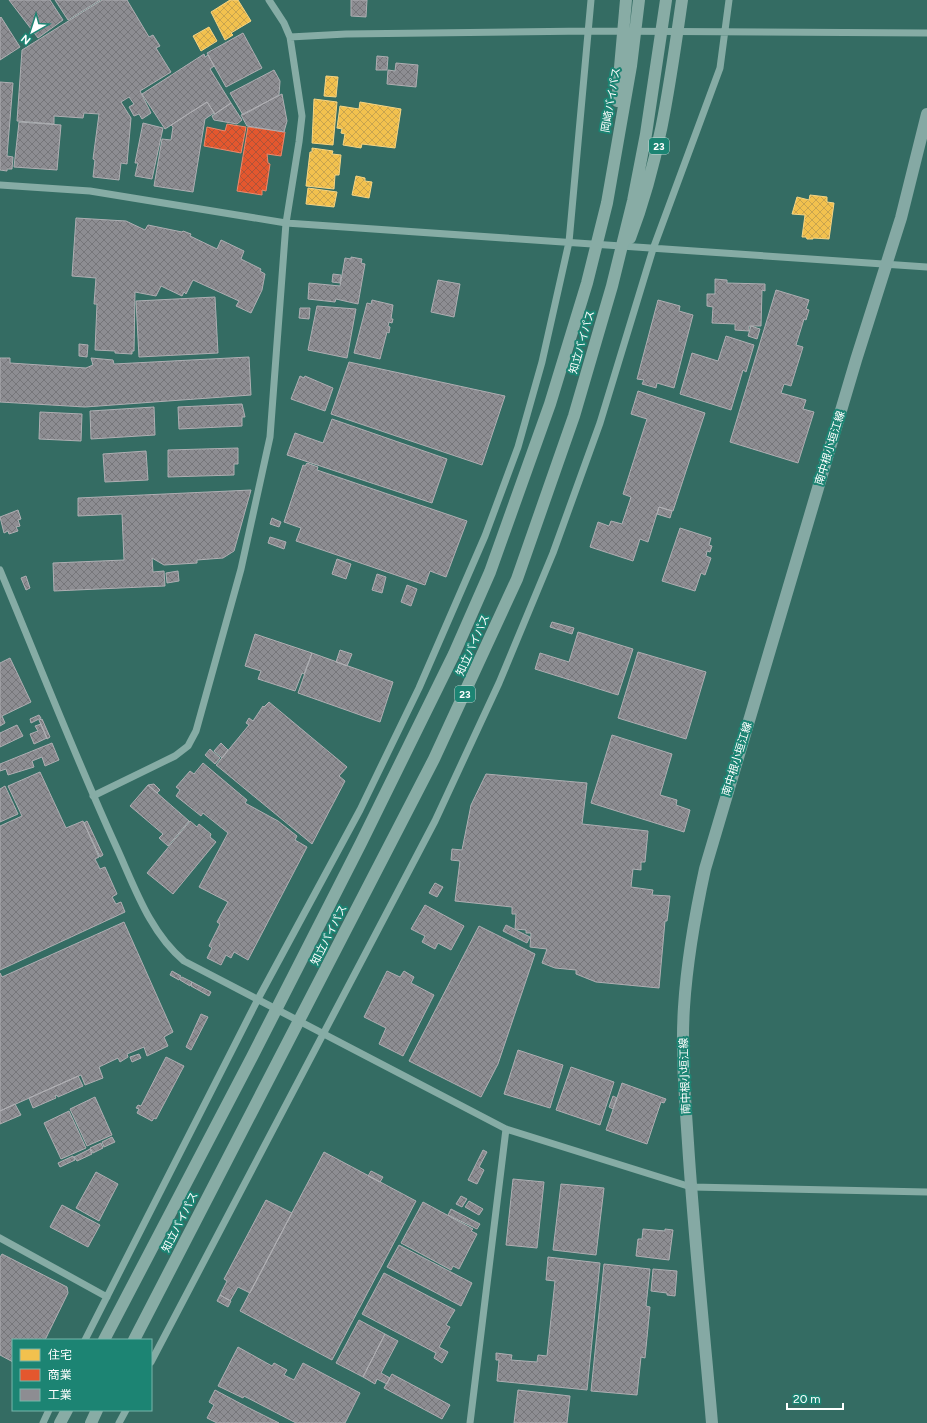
<svg xmlns="http://www.w3.org/2000/svg" width="927" height="1423" font-family="Figtree,'Noto Sans JP',sans-serif">
<defs>
<pattern id="homes-cross-hatch" width="8" height="8" patternUnits="userSpaceOnUse"><rect width="8" height="8" fill="#f2c14e"/><path d="M0 0l8 8M0 8l8-8" fill="none" stroke="#c8a44e"/></pattern>
<pattern id="shops-cross-hatch" width="8" height="8" patternUnits="userSpaceOnUse"><rect width="8" height="8" fill="#e4572e"/><path d="M0 0l8 8M0 8l8-8" fill="none" stroke="#af5338"/></pattern>
<pattern id="industry-cross-hatch" width="8" height="8" patternUnits="userSpaceOnUse"><rect width="8" height="8" fill="#8d8d92"/><path d="M0 0l8 8M0 8l8-8" fill="none" stroke="#76767a"/></pattern>
</defs>
<rect width="100%" height="100%" fill="#346c63"/>
<path fill="url(#homes-cross-hatch)" stroke="#f6d483" d="M230 0H238L251 21 231 33 233 35 225 40 211 12Z
M209 27 217 41 201 51 193 36Z
M326 76 338 77 336 97 324 96Z
M314 99 337 102 333 145 312 143Z
M360 102 401 109 395 148 362 144 361 148 343 145 345 134 341 133 342 129 337 128 340 106 359 109Z
M312 148 333 151 332 154 341 155 339 175H335L334 189 306 186 310 152H312Z
M356 176 365 178V181L372 182 369 198 352 195Z
M308 188 337 192 334 207 306 204Z
M810 195 827 197V202L834 203 829 239 813 238V239H807L806 237H802L805 215 792 214 797 197 809 200Z"/>
<path fill="url(#shops-cross-hatch)" stroke="#ec896d" d="M227 124 246 127 241 153 204 146 207 127 225 131Z
M248 127 285 132 281 156 267 154 268 163 270 164 266 191 262 190V195L237 191Z"/>
<path fill="url(#industry-cross-hatch)" stroke="#afafb3" d="M9 0H50L63 20 38 38Z
M55 0H100L68 20Z
M102 0H127L149 37 153 35 160 46 156 48 171 72 140 91 151 113 142 119 139 114 134 116 129 107 134 104 129 97 121 102 131 118 127 164 121 163 119 180 93 177 95 160 93 159 99 114 84 113 83 118 54 116V124L17 121 22 50Z
M351 0H367L366 17 351 16Z
M1 17 20 47 0 60V18Z
M243 33 262 68 226 87 207 53Z
M204 54 205 57 208 55 214 66 210 69 231 103 215 114 207 102 165 129 142 94Z
M377 56 388 57 387 70H376Z
M396 63 418 65 416 87 387 84 388 70 395 71Z
M274 70 280 81 279 95 243 115 230 93Z
M0 82 13 83 7 156 13 157 12 169H7V171L0 170Z
M282 94 287 121 284 132 247 126 241 115Z
M207 102 214 113 205 119 193 192 154 186 162 139 171 140 173 127 171 125Z
M231 103 242 120 237 124 214 120 212 116Z
M19 122 61 125 57 170 14 167Z
M143 123 163 128 152 179 135 176 138 163H135Z
M76 218 126 221 145 230 148 225 182 232 183 231 191 234 190 236 217 249 221 240 244 251 241 259 261 269 260 271 265 274 262 290 251 313 236 306 239 301 193 280 186 294 184 292 182 296 161 286 156 296 135 292 134 351H132V354L115 353V351L95 350 97 304H94L96 278 72 276Z
M351 257 362 259 361 263 365 264 358 304 336 299 335 302 308 299 309 283 340 286 345 258 351 259Z
M333 274 341 275 340 283 332 282Z
M715 279 727 280V283L765 284V291L762 290 761 326H749V331L735 330V324L712 323 713 307 707 306V294H715Z
M438 280 460 284 454 317 431 312Z
M776 290 809 300 806 309 809 310 806 320 804 319 796 345 803 347 791 386 784 384 781 393 806 400 803 409 814 412 798 463 730 442Z
M215 297 218 353 139 357 136 301Z
M372 300 393 305 391 319H393L392 323 389 322 388 326 390 327 389 333 387 332 380 359 354 353 367 303 371 304Z
M658 300 680 306 679 311 693 315 674 388 657 383 656 388 653 387 642 384 644 380 637 379Z
M317 306 356 309 347 358 308 350Z
M300 308H310L309 319 299 318Z
M751 326 760 329 757 339 748 336Z
M726 336 754 345 746 372 743 370 731 410 680 394 692 353 718 361Z
M79 344 88 345 87 357 79 356Z
M249 357 251 395 85 407 0 402V358H10V363L86 368 93 365 91 358 113 360 114 364Z
M349 362 505 396 482 465 331 414Z
M300 376 304 378 305 376 333 388 325 411 291 399Z
M638 391 705 413 673 511 659 507 648 542 640 539 633 561 590 547 598 522 609 526 611 521 622 524 631 497 623 494 647 419 631 414Z
M242 404 245 417H242V426L179 429 178 407Z
M154 407 155 435 91 439 90 411Z
M40 412 82 414 81 441 39 439Z
M332 419 447 459 432 503 287 455 295 433 323 443Z
M238 448V464H234V475L168 477V450Z
M146 451 148 480 105 482 103 454Z
M307 463 318 467 317 470 467 521 446 577 430 571 425 585 296 541 301 528 284 522 303 465 305 466Z
M251 490 234 551 223 558 197 560V563L164 565 152 558 153 572 164 571 165 586 54 591 53 563 124 560 122 514 78 516V498Z
M659 507 672 511 670 518 657 514Z
M18 510 21 519 18 520 20 526 16 527 18 531 9 534 8 531 4 533 0 517Z
M272 518 281 522 279 527 270 524Z
M680 528 711 538 709 545 712 546 710 552 707 551 706 556 711 558 705 575 701 573 695 591 662 581Z
M270 537 286 542 284 549 268 543Z
M337 559 351 564 346 579 332 574Z
M178 571 179 581 167 583 166 573Z
M377 574 386 577 382 593 372 590Z
M26 576 30 588 26 590 21 578Z
M407 585 417 589 411 606 401 602Z
M552 622 574 628 572 634 550 627Z
M578 632 633 649 618 695 535 669 540 653 569 662Z
M255 634 312 653 304 674 302 673 295 691 258 679 261 671 245 666Z
M340 650 352 654 347 666 336 662Z
M638 652 706 672 686 739 618 718Z
M312 653 393 682 380 722 298 693Z
M10 658 31 702 2 716 5 723 0 726V663Z
M269 702 347 767 339 776 345 781 312 844 216 765 249 725 246 723 249 718 253 721 263 706 264 707Z
M39 715 41 718 31 723 30 719Z
M42 719 50 737 47 739 39 720Z
M41 724 47 738 34 744 30 734 38 731 35 726Z
M17 725 23 736 0 747V733Z
M612 735 672 754 660 795 677 800 676 805 690 810 684 832 591 803Z
M52 743 59 760 45 766 42 757 32 761 34 767 8 775 6 769 0 771V764Z
M221 743 228 750 222 758 214 751Z
M210 749 220 758 215 764 205 755Z
M203 763 247 800 245 803 278 821 297 836 295 840 307 847 248 960 234 952 231 958 226 955 221 965 207 958 212 948 209 946 220 924 217 922 228 902 199 887 228 833 203 813 201 816 176 796 180 790 176 787 190 771 194 774Z
M40 772 66 828 83 821 99 857 95 859 100 869 105 867 117 894 112 897 116 904 121 902 125 912 0 970V826L22 816 8 786Z
M486 774 587 783 582 824 648 831 645 862H641V870L633 869 631 887 653 890 652 895 670 896 667 921H665L659 988 596 982 576 974V970L555 968 542 963 547 949 530 947 531 933H526V930L515 929 516 914H512V907L455 901 460 861 451 860 452 849 462 850 471 805Z
M154 784 160 790 157 793 148 785Z
M148 785 189 821 168 846 159 838 163 834 130 806Z
M5 786 18 814 0 822V789Z
M87 821 103 855 100 857 84 823Z
M190 821 197 827 199 824 211 834 210 837 216 842 173 894 147 873Z
M435 883 443 887 437 897 429 893Z
M425 905 464 926 451 950 438 943 435 949 422 942 425 936 411 929Z
M124 922 173 1032 164 1037 168 1046 147 1056 144 1047 127 1054 128 1057 120 1062 118 1058 99 1067 103 1078 85 1085 81 1075 0 1111V973L2 977Z
M506 925 530 937 527 943 503 931Z
M479 926 535 954 498 1064 481 1097 409 1061Z
M172 971 181 976 179 980 170 975Z
M387 971 400 977 404 971 414 977 411 983 434 995 403 1056 379 1044 386 1028 364 1017Z
M182 977 192 982 190 986 180 980Z
M192 982 211 992 209 996 191 986Z
M201 1014 208 1017 191 1050 186 1047Z
M518 1050 563 1065 550 1108 504 1094Z
M139 1054 141 1058 132 1062 130 1057Z
M166 1057 184 1066 156 1119 154 1118 152 1121 137 1113 139 1109 136 1108 138 1105 141 1106Z
M571 1067 614 1082 600 1125 556 1110Z
M78 1076 83 1086 58 1097 57 1095 55 1096 56 1098 33 1108 29 1098Z
M622 1083 666 1099 664 1103 661 1102 647 1144 606 1130Z
M613 1096 617 1098 613 1109 609 1107Z
M95 1097 112 1135 87 1146 70 1109Z
M15 1104 21 1115 0 1124V1111Z
M69 1111 86 1148 61 1159 44 1123Z
M112 1137 115 1142 104 1147 102 1142Z
M101 1143 103 1148 93 1153 90 1148Z
M90 1149 92 1154 77 1161 74 1157Z
M483 1150 487 1152 479 1167 484 1170 477 1184 468 1180Z
M324 1152 416 1201 332 1360 240 1311Z
M73 1156 75 1160 60 1167 58 1163Z
M371 1171 383 1177 380 1182 368 1176Z
M96 1172 118 1184 99 1221 76 1208Z
M513 1179 544 1182 537 1248 506 1245Z
M561 1184 604 1188 596 1255 553 1250Z
M461 1196 467 1199 462 1207 456 1204Z
M266 1200 292 1213 250 1293 238 1287 230 1301 220 1295 227 1281 224 1279Z
M469 1201 483 1209 479 1215 465 1207Z
M423 1202 473 1229 471 1231 477 1234 459 1269 453 1266 451 1270 401 1243Z
M62 1205 100 1225 88 1247 50 1227Z
M451 1209 480 1224 477 1229 448 1215Z
M643 1229 665 1231V1229L673 1230 669 1260 636 1256 638 1239H642Z
M399 1245 472 1283 461 1306 387 1267Z
M2 1254 67 1287 68 1293 45 1340H13V1362L0 1355V1257Z
M548 1257 600 1263 587 1390 497 1381 499 1360H496V1353L512 1355 511 1360 537 1362 538 1355 547 1356 555 1281 546 1280Z
M604 1264 650 1269 646 1306 650 1307 645 1358 641 1357 637 1395 591 1391Z
M653 1269 677 1271 675 1296 667 1295V1293L651 1291Z
M384 1273 455 1310 446 1325 450 1327 439 1347 448 1352 442 1363 434 1358 436 1353 362 1314Z
M220 1295 231 1301 228 1307 217 1301Z
M359 1320 385 1334 363 1377 336 1363Z
M385 1334 398 1341 381 1373 390 1378 387 1384 377 1379 375 1384 363 1377Z
M238 1347 272 1366 274 1363 287 1370 284 1375 294 1380 303 1363 360 1393 345 1423H296L244 1396 243 1398 218 1386Z
M392 1374 450 1405 442 1419 384 1388Z
M215 1390 247 1407 279 1423H217L207 1418 214 1405 209 1402Z
M518 1390 570 1396 567 1423H514Z"/>
<g fill="none" stroke-linecap="round" stroke-linejoin="round">
<path stroke="#86aca5" stroke-width="7" d="M290 37 346 34 589 31 927 33
M0 185 90 191 286 223 927 267
M0 570C38 661 74 754 115 844 134 885 149 932 184 961L506 1129 691 1187 927 1192
M93 796 175 756 188 746 196 731 241 569 270 437 286 223 299 142 302 116 290 37 284 23 269 0
M0 1238 107 1297
M85 1340 258 999 360 810 419 688 485 536 518 447 542 362 569 242 591 0
M151 1362 435 821 499 683 553 553 600 423 653 249 720 68 729 0
M43 1423 49 1410
M119 1423 126 1410
M470 1423 506 1129"/>
<path stroke="#85a9a4" stroke-width="12" d="M712 1423C704 1330 694 1236 688 1143 685 1097 681 1052 684 1007 687 960 695 915 705 869L856 360 901 218 927 114"/>
<path stroke="#88aca5" stroke-width="12" d="M60 1423 67 1410
M91 1423 97 1410"/>
<path stroke="#88aca5" stroke-width="12" d="M617 101 626 0
M630 238C660 160 670 83 682 0
M104 1340 252 1057 361 843 454 654 490 572 550 404 587 283 607 203 631 66 639 0
M134 1340 434 759 517 579 574 416 612 286 633 201 646 134 666 0"/>
</g>
<g text-anchor="middle" dominant-baseline="central" stroke-width="4" stroke-linejoin="round" paint-order="stroke">
<g fill="#1c8473" stroke="#bbdad5" stroke-width="1">
<rect x="649" y="138" width="20" height="16" rx="3"/>
<rect x="455" y="686" width="20" height="16" rx="3"/>
</g>
<g font-size="10" font-weight="bold" fill="#fff">
<text x="659" y="146">23</text>
<text x="465" y="694">23</text>
</g>
<g font-size="11" fill="#fff" stroke="#1c8473">
<text transform="translate(611 100) rotate(-80)">岡崎バイパス</text>
<text transform="translate(582 342) rotate(-74)">知立バイパス</text>
<text transform="translate(830 448) rotate(-73)">南中根小垣江線</text>
<text transform="translate(473 645) rotate(-66)">知立バイパス</text>
<text transform="translate(737 759) rotate(-73)">南中根小垣江線</text>
<text transform="translate(329 935) rotate(-63)">知立バイパス</text>
<text transform="translate(685 1076) rotate(-92)">南中根小垣江線</text>
<text transform="translate(180 1222) rotate(-63)">知立バイパス</text>
</g>
</g>
<rect x="12" y="1339" width="140" height="72" fill="#1c8473" stroke="#77b5ab"/>
<rect x="20" y="1349" width="20" height="12" fill="#f2c14e" stroke="#77b5ab"/>
<text x="48" y="1359" font-size="12" fill="#ffffff">住宅</text>
<rect x="20" y="1369" width="20" height="12" fill="#e4572e" stroke="#77b5ab"/>
<text x="48" y="1379" font-size="12" fill="#ffffff">商業</text>
<rect x="20" y="1389" width="20" height="12" fill="#8d8d92" stroke="#77b5ab"/>
<text x="48" y="1399" font-size="12" fill="#ffffff">工業</text>
<g transform="translate(32 32) rotate(219)" stroke="#1c8473" stroke-width="3" paint-order="stroke">
<path d="M0-3L7 15L0 10L-7 15Z" fill="#ffffff"/>
<text y="-6" font-size="11" font-weight="bold" text-anchor="middle" fill="#ffffff">N</text>
</g>
<path d="M787 1403v6h56v-6" fill="none" stroke="#ffffff" stroke-width="2"/>
<text x="793" y="1403" font-size="12" fill="#ffffff" stroke="#1c8473" stroke-width="3" paint-order="stroke">20 m</text>
</svg>
